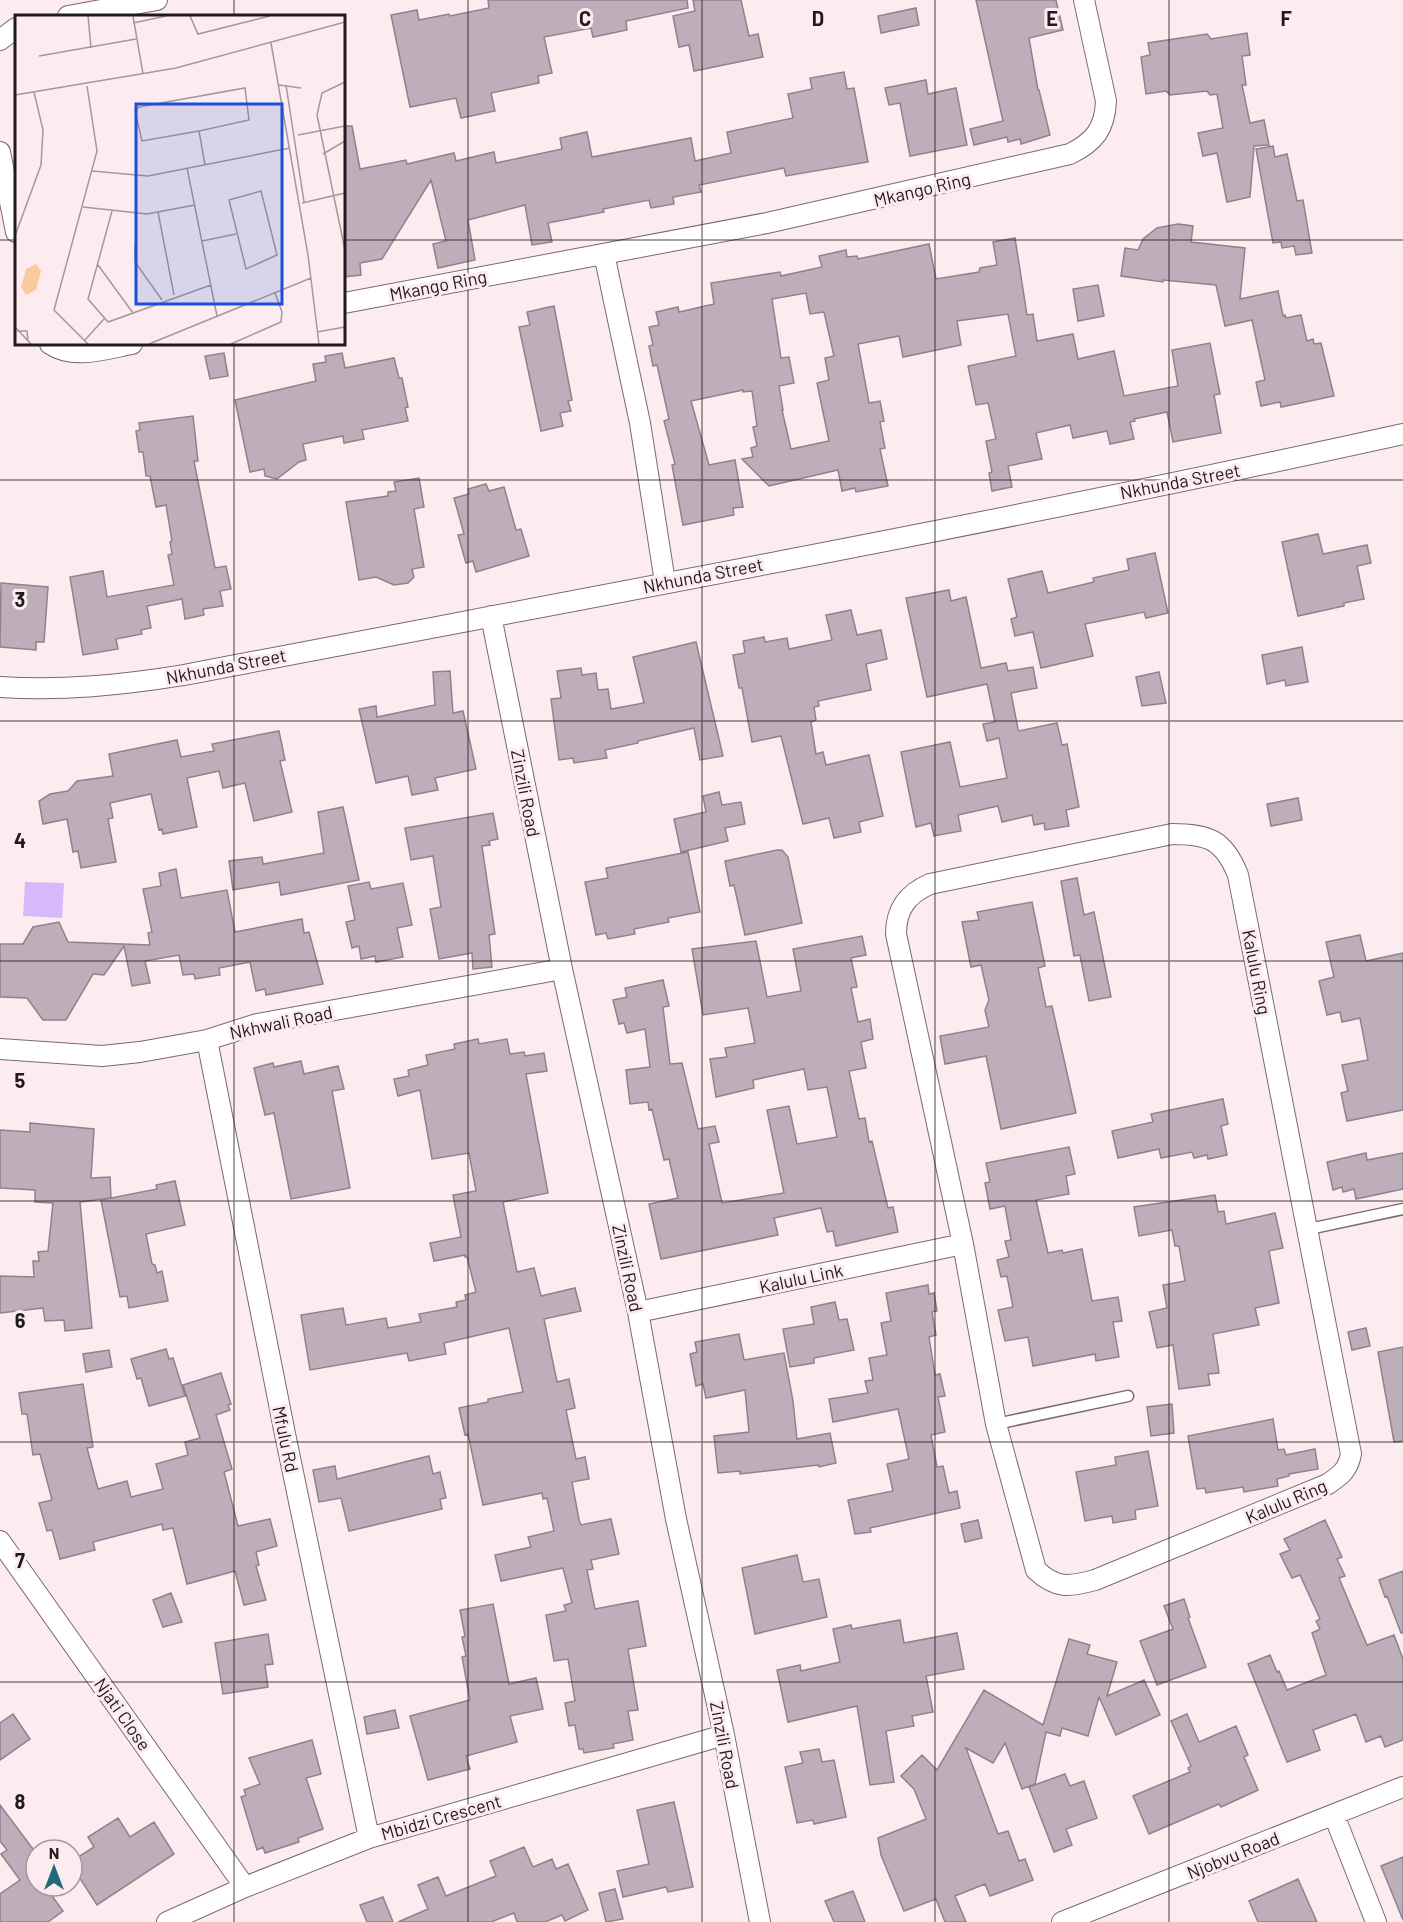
<svg xmlns="http://www.w3.org/2000/svg" width="1403" height="1922" font-family="Barlow,sans-serif">
<rect width="100%" height="100%" fill="#fcecef"/>
<path fill="#d7b8fa" d="M25 882 64 883 62 918 23 916Z"/>
<path fill="#bdaeb9" stroke="#90828c" stroke-width="1.5" fill-rule="evenodd" d="M488 0H687L688 8 626 21 627 30 593 37 591 28 544 37 552 73 538 76 539 83 491 93 495 111 461 118 456 98 410 107 391 15 417 10 419 20 449 14 450 16 489 8Z
M693 0H741L749 36 758 34 763 57 694 71 689 45 679 47 673 16 695 11Z
M976 0H1056L1063 30 1029 38 1038 90H1039L1050 135 1021 144 1020 139 1008 142 1007 137 974 145 970 129 1003 121Z
M916 8 919 25 881 33 878 16Z
M1247 33 1250 55 1242 56 1246 85H1242L1250 123 1264 120 1269 145 1254 146 1250 197 1227 202 1217 153 1203 156 1198 133 1223 128 1217 94 1210 95 1207 91 1170 95 1166 91 1146 94 1141 57 1150 55 1148 43 1207 34 1211 39Z
M844 72 847 89 854 88 868 162 786 176 784 168 699 185 701 192 673 197 674 204 651 208 649 200 603 209 604 212 548 223 552 242 532 245 525 205 468 220 475 260 438 268 433 244 446 241 431 180 382 259 360 263 361 275 344 277V126H352L360 169 406 160 407 164 454 153 456 161 494 152 496 163 562 149 560 138 587 132 592 157 691 138 695 161 731 153 727 132 793 118 788 94 812 89 810 78Z
M926 80 928 94 956 88 967 145 910 156 900 103 889 105 885 88Z
M1273 146 1275 157 1287 154 1297 201 1303 200 1312 253 1296 255 1294 246 1282 248 1281 242 1273 243 1256 149Z
M1178 224 1193 226 1191 242 1245 248 1240 299 1278 291 1283 316 1285 315 1286 318 1301 315 1307 341 1313 339 1314 344 1321 343 1334 396 1281 407 1280 402 1261 406 1256 382 1265 380 1252 320 1225 326 1216 285 1163 280V282L1121 276 1125 248 1138 250 1143 239 1157 228Z
M1015 238 1027 315 1033 314 1037 341 1073 334 1078 359 1114 351 1124 396 1178 386 1172 350 1210 343 1220 394 1214 395 1221 433 1173 442 1167 412 1134 419 1135 421 1130 422 1134 439 1110 444 1107 431 1073 438 1070 425 1036 433 1042 459 1008 466 1012 487 992 491 989 473 992 472 986 441 996 439 988 403 976 405 968 366 1016 356 1008 314 957 321 961 345 903 357 899 336 858 344 869 403 880 401 884 421 880 422 885 448 880 449 888 486 856 492 855 488 842 491 838 470 769 486 742 459 753 457 751 448 757 446 753 427 757 426 752 391 743 392V390L691 401 709 465 735 460 743 507 733 508 734 515 683 525 672 465 675 464 664 421 669 419 657 365 653 366 649 346 653 345 649 327 659 325 656 312 678 307 679 312 714 304 711 283 780 272 781 276 822 267 819 256 846 250 847 257 857 256 858 259 929 244 936 279 979 272 980 268 997 265 993 242ZM806 293 810 314 824 312 834 356 825 358 829 380 817 383 829 441 791 449 782 410H783L779 386 794 383 789 357 781 358 772 299Z
M1098 285 1104 316 1078 321 1073 289Z
M554 306 572 400 568 401 571 411 560 413 563 426 541 431 519 327 530 325 527 312Z
M224 353 228 376 210 379 205 356Z
M342 353 345 368 394 358 399 378H402L408 407 405 408 408 421 362 430 364 439 344 443 343 436 303 444 306 460 299 462 277 479 265 476 264 469 250 472 235 400 316 381 313 364 326 362 325 356Z
M193 416 198 461H194L215 568 226 566 231 589 220 591 223 606 203 609 204 615 185 619 182 599 147 606 151 628 141 630 142 634 116 639 118 649 83 655 70 577 103 571 107 597 174 585 168 555 172 554 170 542 172 541 166 505 156 507 150 476H146L143 452H139L136 431 140 430 139 423Z
M419 478 424 507 414 509 424 567 412 569 414 577 408 583 394 585 376 577 359 580 346 502 388 496V492L396 491 394 482Z
M486 484 489 491 504 487 516 530 521 529 529 556 476 572 473 561 466 563 458 535 464 534 454 498 469 494 468 489Z
M1318 534 1323 554 1367 545 1371 563 1357 566 1364 599 1344 603V606L1298 616 1282 542Z
M1155 553 1168 613 1146 618 1144 612 1085 624 1093 656 1041 668 1033 632 1015 636 1011 619 1017 617 1008 579 1042 571 1048 593 1094 582 1093 578 1129 570 1127 559Z
M1 583 48 587 44 642H36V650L0 647Z
M949 590 951 601 966 597 981 668 1006 663 1008 671 1033 667 1037 688 1011 693 1018 729 1019 731 1057 723 1062 745 1067 744 1079 807 1066 810 1069 826 1045 830 1044 823 1034 825 1032 815 1002 822 998 806 958 815 961 831 934 836 931 823 916 827 901 752 950 742 960 787 1007 778 999 738 987 741 983 724 995 722 987 684 927 697 906 598Z
M851 610 857 635 881 630 887 659 866 664 871 690 818 701 819 706 814 707 816 720 811 722 816 754 823 752 826 765 869 755 883 816 859 822 861 832 834 838 829 818 803 824 781 736 752 742 742 688H739L733 655 745 653 743 641 764 637 765 642 787 638 789 649 832 640 826 615Z
M696 642 723 756 700 760 694 728 638 741V743L605 750 607 758 574 763 573 758 559 760 551 699 561 698 557 671 581 668 582 675 596 673 598 690 608 689 611 709 644 703 633 657Z
M1302 647 1308 682 1286 686 1285 680 1267 684 1262 655Z
M450 671 453 713 463 711 476 769 435 778 438 790 412 795 408 776 376 783 359 709 376 706 377 717 435 705 433 672Z
M1159 672 1166 703 1142 706 1136 677Z
M279 731 285 760 280 761 292 812 254 821 245 783 223 788 219 771 187 778 197 827 163 834 162 829 159 830 151 794 110 803 113 818 108 819 116 862 81 868 78 851 73 852 67 819 43 824 39 801 50 794 68 791 77 781 113 776 109 754 177 740 181 757 214 751 212 744Z
M719 792 722 805 741 802 745 824 725 828 728 841 681 852 674 819 706 812 703 796Z
M1298 798 1302 820 1271 826 1267 804Z
M343 807 359 880 281 895 279 882 233 890 229 861 262 857 263 864 324 853 318 812Z
M493 813 498 839 489 841 490 845 482 846 495 934 489 935 492 967 473 969 472 953 439 959 430 909 441 907 433 856 411 860 405 828Z
M777 850H782L788 857 802 923 745 935 734 885 730 886 725 861Z
M688 852 700 912 668 918 669 922 634 929 635 934 608 939 606 933 596 935 585 882 608 878 606 868Z
M176 869 181 898 227 890 235 932 302 919 304 933 309 932 323 984 266 995 265 989 256 991 250 962 219 968 220 975 195 979 194 974 183 975 179 955 145 961 150 983 132 986 124 946 104 975 93 974 66 1020H43L27 998 0 997V944H23L33 927 59 922 68 942 150 945 148 933 152 932 143 889 161 886 159 873Z
M1077 878 1084 915 1094 912 1111 997 1089 1001 1080 955 1074 956 1061 881Z
M369 882 371 889 403 883 412 925 397 928 403 957 376 962 375 956 361 959 359 946 352 948 346 922 355 920 348 886Z
M1032 902 1045 966 1038 968 1046 1007 1052 1006 1076 1113 1001 1129 986 1056 945 1064 940 1036 989 1027 985 1010 989 1000 981 965 971 967 962 922 979 920 977 912Z
M1360 935 1366 961 1403 953V1110L1347 1121 1341 1093 1348 1091 1342 1065 1368 1060 1360 1018 1342 1022 1340 1012 1327 1015 1319 981 1334 977 1326 942Z
M862 936 866 955 851 958 857 987 851 988 858 1022 870 1019 873 1039 861 1042 866 1068 849 1071 859 1119 865 1118 869 1142 872 1141 888 1208 893 1207 898 1232 836 1246 833 1231 827 1232 821 1208 774 1218 778 1235 661 1259 649 1204 678 1198 669 1159 664 1160 652 1109 649 1110 648 1102 630 1104 626 1070 650 1067 645 1029 627 1033 624 1023 619 1024 613 1000 627 997 625 988 663 980 669 1006 663 1007 670 1064 682 1063 698 1129 715 1126 719 1142 709 1144 722 1203 784 1193 767 1110 789 1106 797 1144 837 1137 827 1087 808 1090 804 1069 753 1080 754 1088 716 1097 710 1059 727 1057 725 1048 755 1043 748 1008 703 1015 692 949 756 941 767 997 801 991 793 949Z
M478 1039 479 1044 507 1039 510 1054 524 1052 525 1056 544 1053 547 1071 526 1074 548 1193 503 1202 517 1272 534 1268 541 1296 575 1288 581 1311 544 1319 557 1382 569 1379 575 1408 566 1410 576 1459 585 1457 589 1479 572 1482 579 1520 581 1525 611 1519 619 1554 591 1560 593 1569 587 1570 595 1609 638 1601 646 1646 628 1649 638 1710 628 1711 633 1740 613 1744 614 1748 584 1753 583 1749H579L575 1725 569 1726 565 1703 575 1701 568 1659 554 1661 546 1615 566 1611 564 1605 572 1603 563 1568 501 1581 495 1555 531 1547 528 1537 554 1531 547 1498 543 1499 542 1493 483 1505 468 1434 465 1435 459 1408 488 1402V1399L523 1392 509 1328 444 1343 446 1354 409 1361 407 1353 310 1370 301 1315 343 1308 346 1325 386 1318 388 1328 421 1322 419 1314 457 1307 456 1302 466 1300 465 1295 476 1292 467 1257H465V1255L434 1261 430 1243 461 1237 453 1195 476 1191 469 1153 432 1159 420 1090 398 1096 394 1079 409 1076 408 1070 428 1065 426 1055 455 1049 454 1044Z
M301 1061 304 1074 338 1066 344 1089 332 1091 350 1188 291 1199 274 1113 265 1115 254 1068 273 1063 274 1067Z
M1223 1099 1228 1124 1221 1126 1227 1155 1208 1159 1207 1155 1194 1158 1192 1152 1161 1158 1159 1149 1118 1158 1112 1131 1153 1122 1151 1114Z
M30 1123 94 1129 91 1178 110 1177 111 1198 80 1202 92 1328 65 1331 64 1320 45 1321 43 1308 0 1313V1276L34 1277 33 1261H39L38 1252 48 1251 53 1203 35 1202V1190L0 1188V1130L30 1132Z
M1069 1147 1075 1174 1066 1176 1069 1194 1036 1200 1048 1253 1062 1250 1063 1253 1082 1249 1092 1301 1118 1297 1122 1321 1113 1322 1119 1357 1096 1361 1095 1354 1033 1366 1028 1337 1005 1341 998 1310 1013 1307 1007 1276 1001 1277 997 1260 1009 1257 1005 1241 1011 1240 1005 1206 990 1209 985 1183 990 1182 986 1163Z
M1366 1153 1367 1160 1403 1153V1189L1356 1199 1354 1189 1343 1192 1342 1187 1333 1190 1327 1162Z
M175 1181 185 1225 146 1234 152 1264 155 1265 157 1273 162 1271 168 1301 129 1308 127 1296 120 1297 101 1200 157 1189 156 1185Z
M1215 1195 1218 1212 1224 1211 1226 1224 1275 1213 1283 1248 1269 1251 1279 1303 1255 1308 1259 1325 1213 1334 1219 1373 1208 1374 1210 1385 1179 1389 1173 1345 1157 1348 1149 1312 1167 1308 1163 1285 1185 1281 1179 1246H1175L1172 1230 1139 1236 1134 1207Z
M928 1285 929 1294 934 1293 937 1311 932 1312 936 1335 929 1337 935 1375 940 1374 945 1396 938 1397 945 1432 931 1435 937 1467 943 1466 949 1493 957 1491 960 1508 870 1528 871 1532 855 1534 848 1500 893 1491 887 1464 909 1459 898 1409 833 1422 829 1399 868 1393 865 1381 873 1380 869 1358 887 1355 881 1323 891 1321 886 1293Z
M835 1302 839 1320 847 1319 854 1350 814 1358V1363L790 1367 783 1329 814 1324 811 1307Z
M1366 1328 1370 1346 1352 1350 1348 1332Z
M739 1334 744 1360 784 1353 793 1401 797 1439 830 1433 836 1463 819 1467 818 1465 740 1474V1471L718 1473 714 1436 749 1432 745 1390 706 1398 703 1384 696 1386 690 1354 697 1352 695 1342Z
M1403 1347V1441L1394 1442 1378 1352Z
M166 1349 169 1359 173 1358 185 1396 149 1406 141 1378 137 1379 131 1359Z
M109 1350 112 1367 86 1372 83 1354Z
M221 1373 231 1404 228 1405 230 1410 216 1415 232 1469 224 1472 238 1526 270 1519 277 1546 256 1552 259 1565 256 1566 266 1600 244 1605 235 1571 187 1584 173 1528 163 1530 162 1524 93 1542 95 1550 60 1559 52 1530 47 1531 39 1503 52 1500 40 1454 33 1455 27 1414H22L19 1393 83 1384 93 1447 87 1448 98 1489 127 1481 131 1497 163 1489 156 1464 188 1455 185 1442 200 1438 183 1385Z
M1172 1404 1174 1433 1151 1436 1147 1407Z
M1273 1419 1278 1450 1284 1449 1286 1455 1315 1449 1318 1469 1289 1474V1476L1277 1479 1278 1486 1244 1492 1243 1487 1206 1493 1205 1488 1197 1489 1188 1436Z
M1148 1451 1158 1506 1135 1510 1136 1519 1113 1523 1112 1516 1085 1521 1076 1472 1116 1465 1115 1457Z
M429 1456 433 1474 440 1472 446 1498 440 1499 442 1509 349 1531 341 1498 319 1502 313 1470 335 1466 337 1479Z
M978 1520 982 1538 965 1542 961 1524Z
M1325 1520 1342 1557 1337 1559 1345 1576 1339 1578 1367 1645 1394 1635 1403 1659V1740L1385 1747 1381 1736 1366 1742 1356 1714 1313 1730 1320 1750 1287 1762 1248 1664 1270 1655 1277 1672 1279 1671 1287 1690 1326 1675 1312 1633 1320 1629 1316 1621 1320 1619 1300 1575 1292 1578 1280 1554 1290 1550 1284 1539Z
M797 1555 803 1582 819 1579 827 1617 755 1634 742 1568Z
M1403 1571V1633H1401L1387 1596 1385 1597 1379 1580Z
M171 1593 182 1622 163 1627 153 1600Z
M1184 1599 1190 1617 1188 1618 1206 1667 1157 1685 1140 1641 1173 1629 1164 1606Z
M493 1604 509 1684 536 1678 543 1709 510 1716 517 1742 466 1756 470 1769 428 1780 410 1716 470 1700 462 1657 466 1656 462 1637 465 1636 460 1610Z
M900 1620 904 1643 957 1633 964 1669 926 1676 933 1712 912 1716 914 1726 886 1731 894 1782 870 1785 857 1706 788 1722 777 1670 800 1665 801 1671 840 1662 833 1629 851 1625 852 1629Z
M268 1634 273 1664 265 1665 268 1687 223 1694 215 1643Z
M1069 1639 1090 1645 1087 1654 1117 1662 1107 1696 1144 1680 1160 1715 1116 1735 1099 1697 1088 1736 1062 1728 1060 1736 1046 1732 1035 1784 1022 1789 1005 1743 993 1763 966 1748 998 1834 1008 1831 1019 1861 1025 1859 1033 1880 990 1896 985 1884 955 1896 966 1922H945L936 1899 904 1911 881 1855 878 1838 926 1819 914 1789 901 1776 922 1755 937 1770 984 1690 1043 1725Z
M395 1710 399 1728 367 1734 364 1717Z
M13 1714 30 1739 0 1760V1723Z
M1187 1714 1199 1742 1236 1726 1248 1755 1244 1757 1258 1790 1221 1807 1219 1804 1149 1834 1133 1796 1190 1772 1188 1768 1191 1766 1171 1721Z
M312 1740 321 1774 306 1778 323 1829 298 1838 299 1842 265 1853 263 1847 257 1850 241 1797 246 1795 244 1790 260 1784 249 1758Z
M819 1749 822 1762 834 1760 846 1817 814 1824 813 1820 797 1823 785 1767 803 1763 800 1752Z
M1065 1774 1070 1786 1084 1781 1097 1818 1066 1829 1072 1845 1054 1852 1029 1787Z
M674 1802 693 1887 668 1892 666 1887 623 1897 617 1871 649 1864 637 1810Z
M0 1805 36 1853V1886H45L63 1911 48 1922H0V1894L20 1880 1 1854 7 1850 0 1841Z
M118 1818 130 1837 154 1822 174 1854 97 1905 72 1866V1861L94 1847 88 1837Z
M524 1847 533 1867 552 1859 556 1869 568 1864 588 1910 565 1921 562 1915 545 1922H517L514 1913 491 1922H398L428 1909 418 1885 438 1877 446 1896 496 1876 490 1861Z
M1403 1857V1920L1381 1866Z
M1298 1879 1317 1922H1258L1249 1901Z
M615 1889 623 1919 606 1922 599 1893Z
M853 1891 865 1922H834L825 1901Z
M383 1897 393 1922H367L360 1905Z"/>
<g fill="none" stroke-linecap="round" stroke-linejoin="round">
<g stroke="#7b6a6d" stroke-width="13">
<path id="service" d="M1309 1229 1403 1209
M996 1424 1128 1396"/>
</g>
<g stroke="#7b6a6d" stroke-width="22">
<path id="minor" d="M68 16 157 0
M0 40 16 28
M0 152 16 232
M604 254 640 423 665 582
M344 303 767 223 1070 154C1094 142 1105 129 1106 101L1084 0
M50 344C74 360 105 349 132 344
M491 616 562 969 638 1312 676 1519 724 1735 760 1922
M0 687C63 691 122 685 184 675 591 597 999 523 1403 434
M1172 834C1209 834 1224 840 1238 875L1351 1454C1348 1470 1341 1475 1328 1484L1095 1580C1069 1587 1056 1589 1036 1570L996 1424 963 1244 896 934C896 909 907 894 930 884Z
M207 1040 285 1434 369 1838
M0 1049 102 1056 140 1052 207 1040 257 1024 562 969
M638 1312 963 1244
M0 1541 245 1887
M1334 1815 1376 1922
M167 1922 245 1887 369 1838 724 1735
M1062 1922 1403 1787"/>
</g>
<use href="#service" stroke="#fff" stroke-width="10"/>
<use href="#minor" stroke="#fff" stroke-width="20"/>
</g>
<path fill="none" stroke="#211a1c" stroke-width="1.5" stroke-opacity="0.55" d="M234 0V16M468 0V1922M702 0V1922M935 0V1922M1169 0V1922M0 240H16M344 240H1403M234 344V1922M0 480H1403M0 721H1403M0 961H1403M0 1201H1403M0 1442H1403M0 1682H1403"/>
<g text-anchor="middle" dominant-baseline="central" stroke-width="6" stroke-linejoin="round" paint-order="stroke">
<g font-size="18" fill="#211a1c" stroke="#fcecef">
<text transform="translate(922 189) rotate(-13)">Mkango Ring</text>
<text transform="translate(438 285) rotate(-11)">Mkango Ring</text>
<text transform="translate(1180 481) rotate(-11)">Nkhunda Street</text>
<text transform="translate(703 575) rotate(-11)">Nkhunda Street</text>
<text transform="translate(226 666) rotate(-11)">Nkhunda Street</text>
<text transform="translate(526 793) rotate(79)">Zinzili Road</text>
<text transform="translate(1257 972) rotate(79)">Kalulu Ring</text>
<text transform="translate(281 1022) rotate(-12)">Nkhwali Road</text>
<text transform="translate(628 1268) rotate(78)">Zinzili Road</text>
<text transform="translate(801 1278) rotate(-12)">Kalulu Link</text>
<text transform="translate(286 1439) rotate(78)">Mfulu Rd</text>
<text transform="translate(1286 1501) rotate(-23)">Kalulu Ring</text>
<text transform="translate(123 1714) rotate(55)">Njati Close</text>
<text transform="translate(725 1745) rotate(79)">Zinzili Road</text>
<text transform="translate(441 1817) rotate(-16)">Mbidzi Crescent</text>
<text transform="translate(1233 1855) rotate(-22)">Njobvu Road</text>
</g>
</g>
<g transform="translate(15 15)">
<rect width="330" height="330" fill="#fcecef"/>
<path d="M21 249 26 256 21 275 11 280 6 272 11 254Z" fill="#f9ca9f"/>
<path fill="none" stroke="#a4989b" stroke-width="1.5" d="M73 1 76 33M118 1 128 59M175 1 183 19 255 1M118 8 151 1M256 28 293 240 304 329M24 41 121 24M0 60V80M330 67 307 78 302 100 330 235M264 70 286 73M271 70 289 187M72 71 82 136 39 295 73 329M0 80 161 53 330 7M184 116 127 126 120 96 124 92 230 73 234 105 184 116 190 150M283 120 330 111M308 139 330 126M172 153 202 301M77 156 133 161 275 133M246 176 262 240 231 254 214 185ZM287 188 330 178M68 192 132 199 180 190M97 196 73 284 93 307 196 270M143 197 159 280M0 221 26 150 28 115 19 77M187 226 221 219M120 230V247L147 285M83 250 118 298M0 312 16 329M2 316H12L13 326M302 317 330 312M70 325 89 304M134 329 296 263M216 329 266 307 267 297 260 278"/>
<path fill="#1d4ed8" fill-opacity="0.15" stroke="#1d4ed8" stroke-width="3" d="M121 89H267V289H121Z"/>
<rect width="330" height="330" fill="none" stroke="#211a1c" stroke-width="3"/>
</g>
<g font-size="20" text-anchor="middle" font-weight="bold" fill="#211a1c" stroke="#fcecef" stroke-width="6" stroke-linejoin="round" paint-order="stroke">
<text x="585" y="26">C</text>
<text x="818" y="26">D</text>
<text x="1052" y="26">E</text>
<text x="1286" y="26">F</text>
<text x="20" y="607">3</text>
<text x="20" y="848">4</text>
<text x="20" y="1088">5</text>
<text x="20" y="1328">6</text>
<text x="20" y="1568">7</text>
<text x="20" y="1809">8</text>
</g>
<g transform="translate(54 1868)"><circle r="28" fill="#fcecef" stroke="#a4989b" stroke-width="1.5"/>
<path d="M0-4.5L10 22L0 15L-10 22Z" fill="#246979"/>
<text y="-9" font-size="16" font-weight="bold" text-anchor="middle" fill="#211a1c">N</text>
</g>
</svg>
